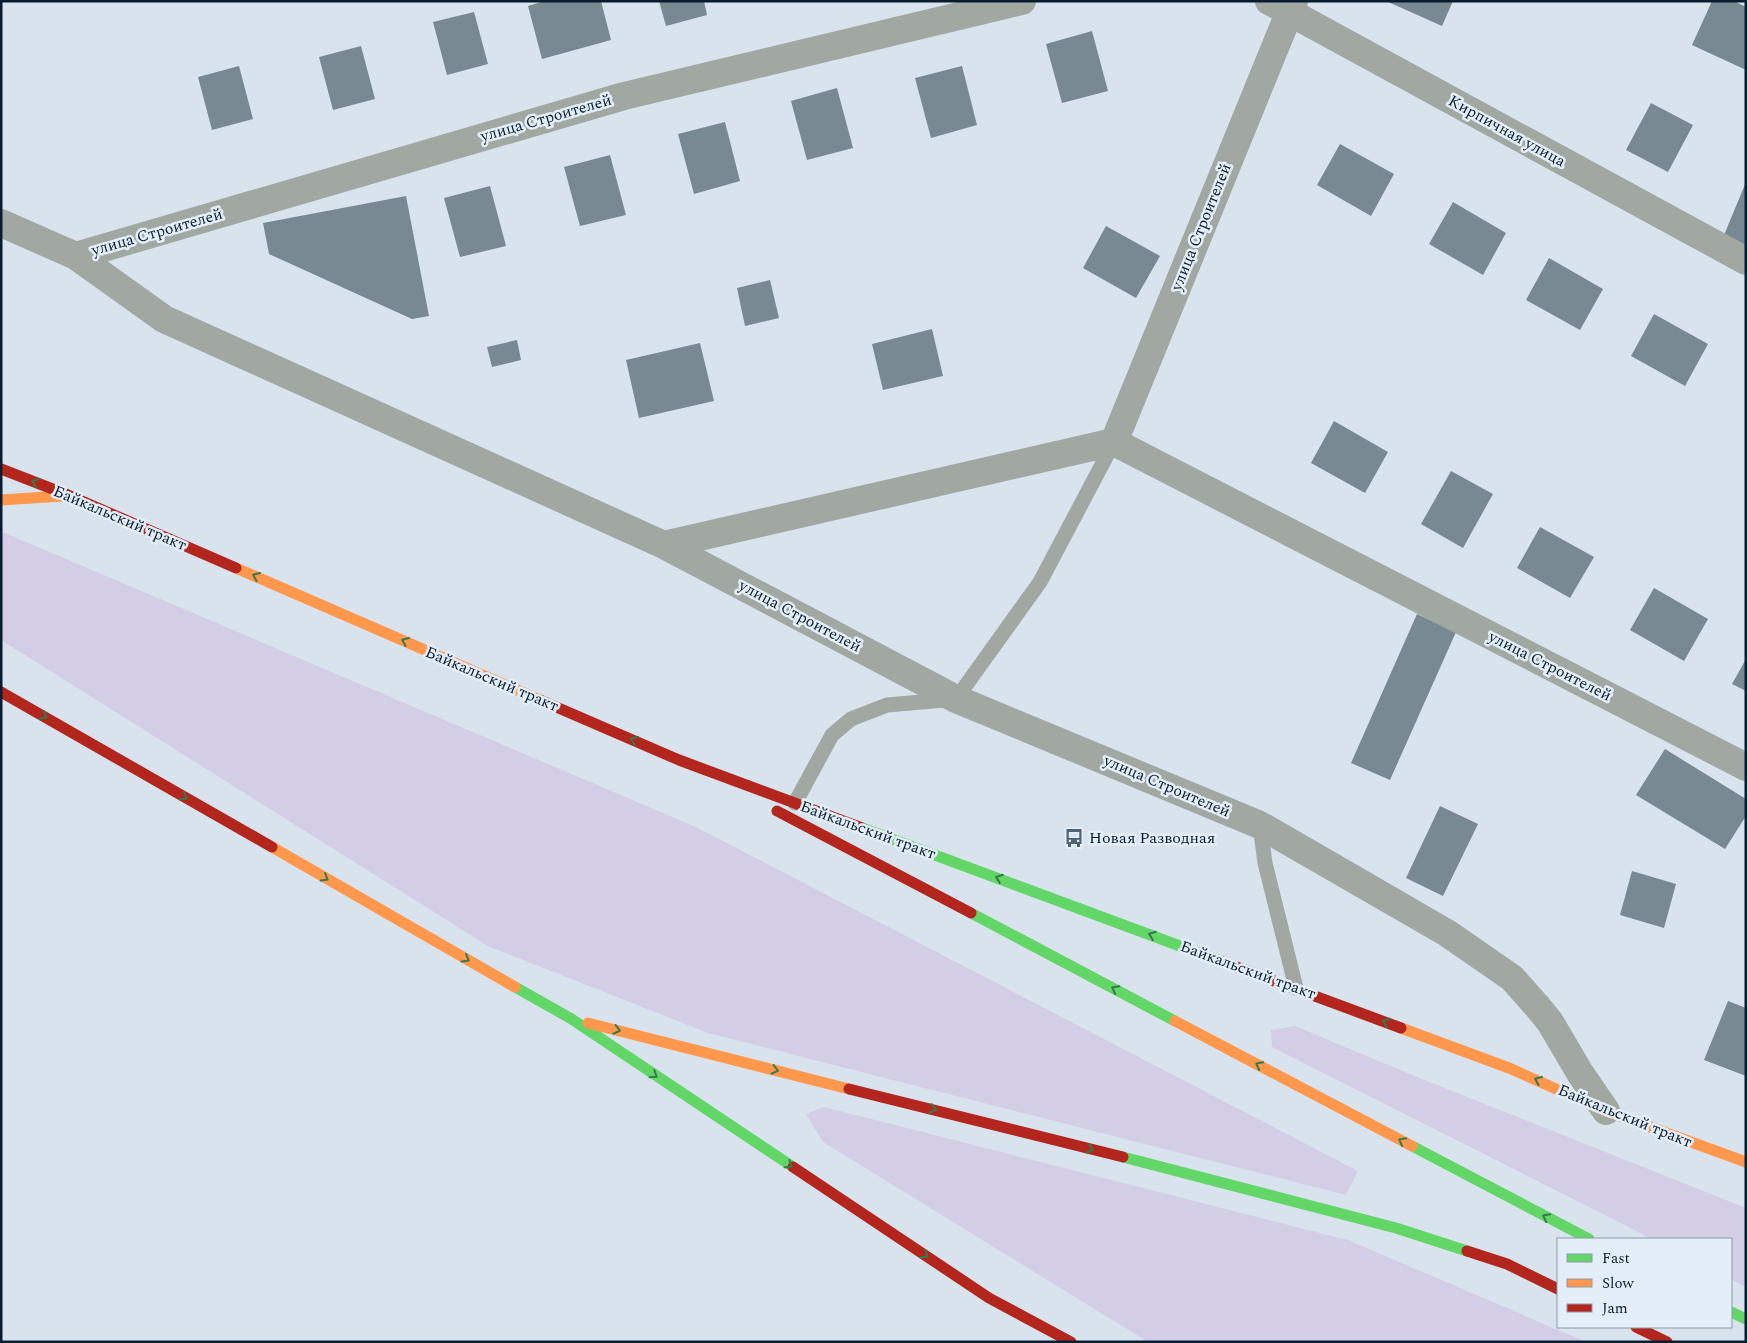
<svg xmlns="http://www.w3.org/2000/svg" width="1747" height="1343" font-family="Spectral,serif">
<rect width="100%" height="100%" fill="#d8e3ee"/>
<path fill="#d3cee5" d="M5 533 696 827 1358 1171 1346 1195 708 1033 488 946 1 640V534Z
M1295 1026 1417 1077 1746 1208V1287L1731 1279V1239H1652L1272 1047 1271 1030Z
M824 1107 1348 1240 1586 1342H1148L823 1142 806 1114Z"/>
<path fill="#788993" d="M545 1H601L611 40 542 59 528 6Z
M659 1H704L707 15 666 26Z
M1386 1H1453L1442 26Z
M1712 1H1734L1746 7V70L1692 45Z
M474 12 488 64 447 75 433 22Z
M1092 31 1108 91 1062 103 1046 44Z
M361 46 375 99 333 110 319 57Z
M239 66 253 119 212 130 198 77Z
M962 66 977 125 931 138 915 78Z
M837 88 853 148 807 160 791 101Z
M1651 103 1693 125 1668 172 1626 150Z
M725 122 740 181 694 194 678 134Z
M1340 144 1394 174 1371 216 1317 185Z
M610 155 626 215 580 226 564 167Z
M1746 182V250L1722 240Z
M490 186 506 246 460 257 444 198Z
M406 196 429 316 412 319 269 254 263 223Z
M1453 202 1506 233 1483 275 1429 244Z
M1106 226 1160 256 1136 298 1083 268Z
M1549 258 1603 289 1580 330 1526 300Z
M770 280 779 318 745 326 737 288Z
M1654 314 1708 344 1685 386 1631 356Z
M932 329 943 376 883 390 872 344Z
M517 340 521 360 492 367 487 347Z
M700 343 714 401 639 418 626 360Z
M1334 421 1388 452 1365 493 1311 463Z
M1451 471 1493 494 1463 548 1421 524Z
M1540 527 1594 557 1570 598 1517 568Z
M1654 588 1708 619 1684 661 1630 630Z
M1417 614 1456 632 1390 780 1351 763Z
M1746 659V691L1732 684Z
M1665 749 1746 799V816L1725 849 1636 795Z
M1440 806 1478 824 1443 896 1406 878Z
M1632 871 1676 884 1664 928 1620 915Z
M1728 1001 1746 1008V1076L1704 1060Z"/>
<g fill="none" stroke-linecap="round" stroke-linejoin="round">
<path stroke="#a1a8a2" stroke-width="15" d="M795 803 832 735 851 719 887 705 956 699 1040 582 1114 442
M1260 825 1265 863 1296 988"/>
<path stroke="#a1a8a2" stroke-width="28" d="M1269 1 1746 261
M1 223 76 256 164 319 664 545 956 699 1260 825 1447 933 1512 978 1537 1006 1550 1022 1580 1073 1606 1111
M76 256 624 96 1022 1
M1114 442 1746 767
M664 545 1114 442 1294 1"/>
<path stroke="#63d668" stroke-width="11" d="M862 828 1223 962
M971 913 1175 1021
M515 987 570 1018 793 1167
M1412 1146 1589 1239
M1123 1157 1396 1228 1467 1251
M1731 1312 1746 1319"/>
<path stroke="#ff974d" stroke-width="11" d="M1 500 62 496
M236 568 540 700
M272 847 515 987
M1175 1021 1412 1146
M588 1023 849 1089
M1401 1028 1509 1068 1606 1111 1746 1162"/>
<path stroke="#b3261e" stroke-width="11" d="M1 469 68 495 236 568
M1 692 272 847
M540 700 679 760 862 828
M777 811 971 913
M1223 962 1401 1028
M849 1089 1123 1157
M793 1167 989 1298 1071 1342
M1467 1251 1507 1264 1558 1289
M1636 1327 1667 1342"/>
</g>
<defs><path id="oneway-chevron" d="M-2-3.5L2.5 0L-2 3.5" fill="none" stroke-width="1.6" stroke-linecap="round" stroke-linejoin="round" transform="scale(1.25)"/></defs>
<g stroke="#367a4c">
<use href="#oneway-chevron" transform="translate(35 482) rotate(-159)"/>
<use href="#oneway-chevron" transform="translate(256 576) rotate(-157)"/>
<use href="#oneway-chevron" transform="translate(405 641) rotate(-157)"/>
<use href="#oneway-chevron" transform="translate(44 716) rotate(30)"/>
<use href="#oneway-chevron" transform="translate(634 740) rotate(-157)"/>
<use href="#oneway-chevron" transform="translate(184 797) rotate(30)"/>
<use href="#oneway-chevron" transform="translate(325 878) rotate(30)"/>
<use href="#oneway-chevron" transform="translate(999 878) rotate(-160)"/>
<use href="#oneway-chevron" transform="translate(1152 935) rotate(-160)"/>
<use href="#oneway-chevron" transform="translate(466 959) rotate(30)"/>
<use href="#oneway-chevron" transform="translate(1115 989) rotate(-152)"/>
<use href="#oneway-chevron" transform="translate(1386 1022) rotate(-160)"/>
<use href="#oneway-chevron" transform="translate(617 1030) rotate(14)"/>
<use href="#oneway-chevron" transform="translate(1259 1065) rotate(-152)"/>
<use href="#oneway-chevron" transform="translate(775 1070) rotate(14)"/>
<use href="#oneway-chevron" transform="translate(654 1075) rotate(34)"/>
<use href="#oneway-chevron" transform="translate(1538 1080) rotate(-156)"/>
<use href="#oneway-chevron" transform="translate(933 1109) rotate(14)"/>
<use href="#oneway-chevron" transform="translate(1402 1141) rotate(-152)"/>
<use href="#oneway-chevron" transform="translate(1090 1149) rotate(14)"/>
<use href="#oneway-chevron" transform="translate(789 1165) rotate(34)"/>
<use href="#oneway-chevron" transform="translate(1546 1217) rotate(-152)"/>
<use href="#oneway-chevron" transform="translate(925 1255) rotate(34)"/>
</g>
<defs>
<g id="bus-bare" transform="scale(1.5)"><path d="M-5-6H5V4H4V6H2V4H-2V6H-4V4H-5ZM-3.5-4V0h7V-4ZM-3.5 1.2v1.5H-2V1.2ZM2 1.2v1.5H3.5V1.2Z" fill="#516273" stroke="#e4eef9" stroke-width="2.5" paint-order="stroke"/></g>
</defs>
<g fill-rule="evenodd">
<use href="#bus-bare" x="1074" y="838"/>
</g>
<g text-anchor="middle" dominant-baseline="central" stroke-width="5" stroke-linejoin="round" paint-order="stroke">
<g font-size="16" fill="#091d31" stroke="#e4eef9">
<text transform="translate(546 118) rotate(-16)">улица Строителей</text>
<text transform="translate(1507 131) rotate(29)">Кирпичная улица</text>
<text transform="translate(1201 227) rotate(-68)">улица Строителей</text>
<text transform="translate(157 232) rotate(-16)">улица Строителей</text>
<text transform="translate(120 518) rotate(23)">Байкальский тракт</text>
<text transform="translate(800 616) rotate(28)">улица Строителей</text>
<text transform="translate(1550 666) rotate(27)">улица Строителей</text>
<text transform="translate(492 679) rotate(23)">Байкальский тракт</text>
<text transform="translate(1167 786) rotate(23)">улица Строителей</text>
<text transform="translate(868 830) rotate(20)">Байкальский тракт</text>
<text transform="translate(1248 970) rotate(20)">Байкальский тракт</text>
<text transform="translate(1625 1116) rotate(22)">Байкальский тракт</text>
</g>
<g font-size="16" fill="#091d31" stroke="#e4eef9" text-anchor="start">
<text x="1089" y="838">Новая Разводная</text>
</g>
</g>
<rect width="1747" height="1343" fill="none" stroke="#091d31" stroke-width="5"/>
<rect x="1557" y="1238" width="175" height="90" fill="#e4eef9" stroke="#8c9aa9"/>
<rect x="1567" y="1254" width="25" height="8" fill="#63d668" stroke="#8c9aa9"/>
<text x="1602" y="1263" font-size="15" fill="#091d31">Fast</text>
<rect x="1567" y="1279" width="25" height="8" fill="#ff974d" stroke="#8c9aa9"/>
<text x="1602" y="1288" font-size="15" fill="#091d31">Slow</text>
<rect x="1567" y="1304" width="25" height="8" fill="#b3261e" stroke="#8c9aa9"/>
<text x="1602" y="1313" font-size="15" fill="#091d31">Jam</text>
</svg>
